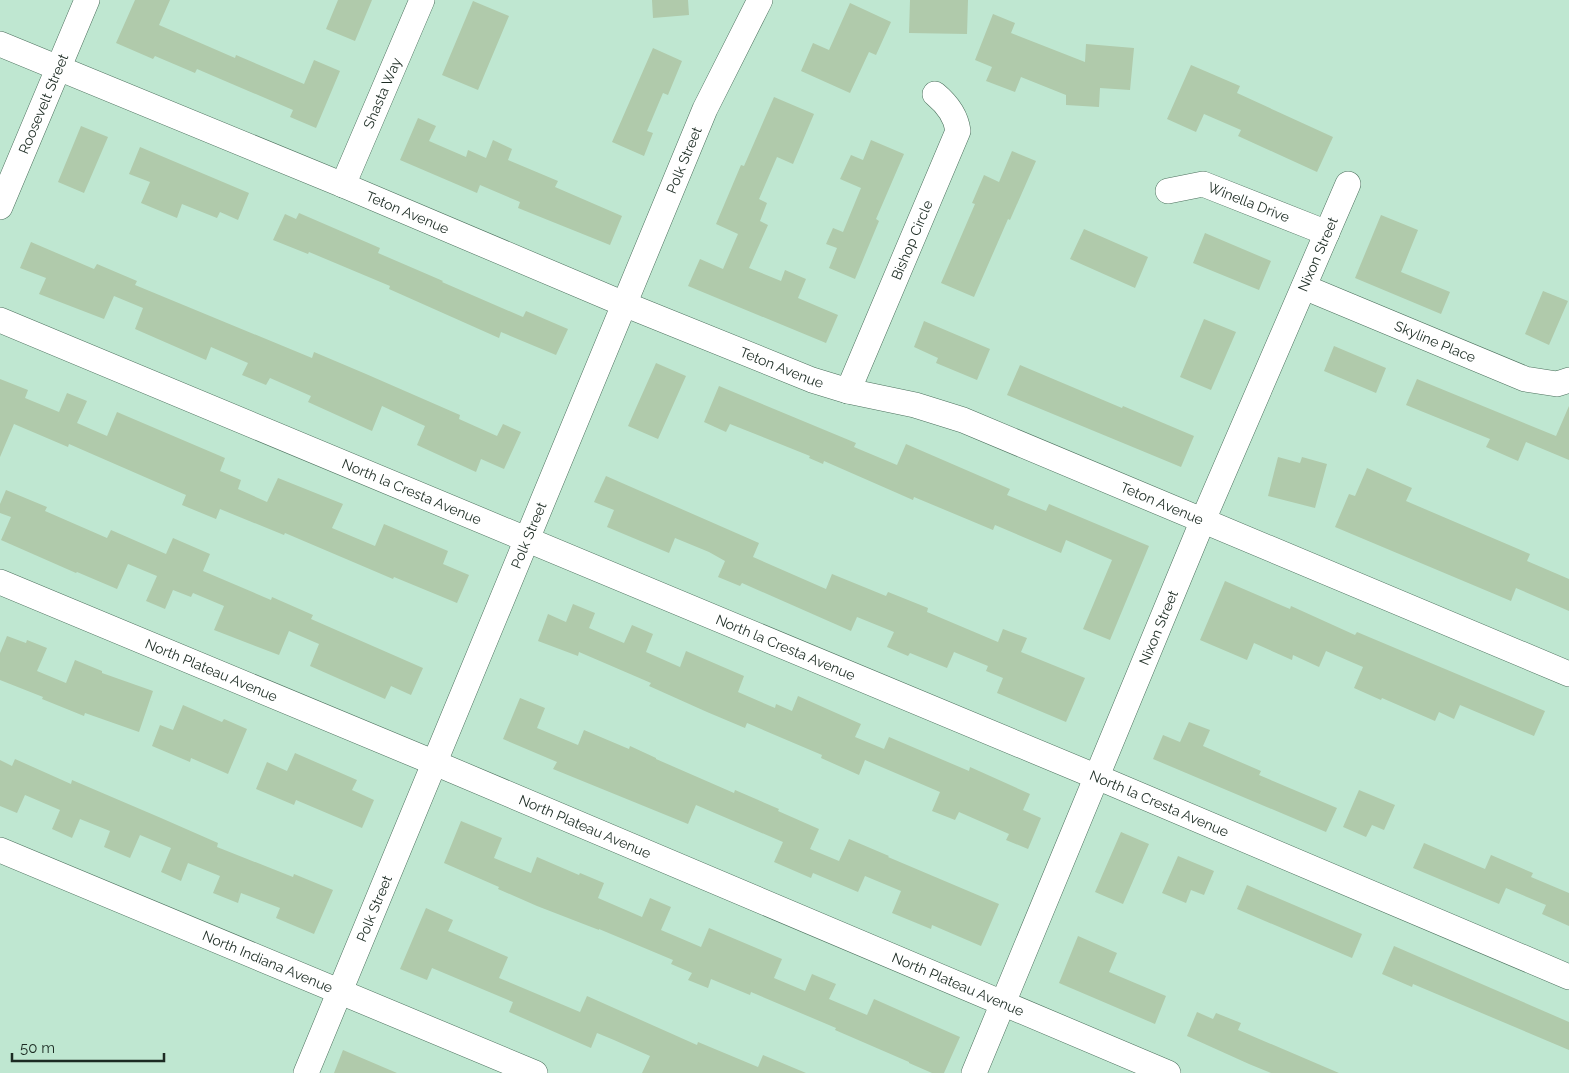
<svg xmlns="http://www.w3.org/2000/svg" width="1569" height="1073" font-family="Raleway,sans-serif">
<rect width="100%" height="100%" fill="#bfe7d1"/>
<path fill="#b0caab" d="M135 0H170L159 25 235 58 236 55 304 84 314 60 340 71 316 128 290 117 293 110 197 69 195 73 155 56 153 59 116 43Z
M338 0H372L355 41 326 29Z
M652 0H688L689 15 653 18Z
M910 0H968L967 34 909 33Z
M473 1 509 16 478 90 442 75Z
M850 3 891 22 876 55 869 52 850 93 801 71 813 43 829 50Z
M993 14 1015 23 1011 33 1085 62 1086 44 1134 48 1130 90 1100 88 1099 107 1066 105V95L1021 77 1015 92 986 81 992 67 975 60Z
M653 48 682 61 668 95 663 93 647 131 653 133 644 156 612 142Z
M1191 65 1240 86 1237 93 1333 137 1317 172 1238 136 1241 130 1204 114 1196 132 1167 119Z
M774 97 814 114 793 164 777 157 759 199 767 203 760 221 768 225 749 268 781 281 785 270 806 279 798 298 838 315 826 343 688 286 700 259 723 269 738 234 716 224 741 165 744 166Z
M418 118 436 126 429 141 466 157 468 150 486 158 493 140 512 149 508 160 558 181 555 187 622 216 610 245 518 208 520 202 480 185 477 193 400 160Z
M81 126 108 137 84 193 58 182Z
M871 140 904 154 876 219 879 221 855 279 829 268 837 248 826 244 833 228 843 232 861 188 840 179 851 155 863 160Z
M140 147 249 193 238 220 220 212 217 218 182 204 177 218 141 203 150 182 129 174Z
M1012 151 1036 161 1010 220 1008 219 974 297 941 283 975 204 972 203 984 175 999 182Z
M299 213 380 248 378 253 443 281 442 282 523 317 526 311 568 329 556 355 501 332 499 338 389 289 390 286 309 252 308 254 273 240 285 214 296 219Z
M1381 215 1418 230 1401 272 1450 292 1441 314 1355 278Z
M1084 229 1148 257 1135 288 1070 259Z
M1205 233 1271 261 1259 290 1193 263Z
M31 242 94 269 97 264 137 281 135 285 312 358 314 352 366 374 460 415 459 419 497 436 503 424 521 432 504 469 481 459 476 472 417 445 425 426 382 406 372 431 308 402 311 396 270 378 266 385 242 375 248 363 211 347 206 360 135 329 143 308 114 296 104 319 39 294 46 278 20 268Z
M1543 291 1568 301 1549 345 1525 334Z
M1204 319 1236 332 1211 390 1180 377Z
M924 321 990 349 977 380 936 363 938 358 914 347Z
M1334 346 1386 368 1376 393 1324 371Z
M656 363 686 376 658 439 628 426Z
M1020 365 1122 408 1123 406 1194 436 1181 467 1007 395Z
M0 379 28 390 25 398 59 412 67 393 87 401 77 423 107 436 117 412 225 458 220 471 241 480 238 489 267 502 278 478 343 504 332 528 375 546 384 524 448 551 443 564 469 575 457 603 394 577 393 579 285 533 284 535 220 509 216 519 182 505 186 495 69 444 68 447 14 424 0 457Z
M1417 379 1556 436 1569 406V460L1526 442 1518 461 1486 447 1490 439 1406 405Z
M719 386 856 443 854 447 897 465 906 444 1010 489 1007 495 1046 511 1049 504 1149 546 1110 640 1083 629 1112 560 1066 540 1061 553 995 525 993 530 914 497 913 500 824 461 823 464 809 458 810 456 730 424 726 432 704 422Z
M1278 457 1300 463 1302 457 1327 464 1315 508 1268 496Z
M1367 468 1412 488 1406 501 1530 554 1527 561 1569 579V611L1516 588 1511 601 1335 527 1349 494 1355 496Z
M606 476 759 543 753 557 826 589 832 574 886 596 888 592 928 608 927 612 998 642 1003 629 1027 638 1021 652 1085 678 1066 722 997 693 1003 678 986 671 988 666 954 652 947 668 910 653 908 656 887 647 894 632 857 617 851 631 742 583 740 586 718 577 725 561 709 552 675 538 669 553 607 527 614 510 594 502Z
M6 490 47 507 45 511 107 538 111 530 166 554 173 538 210 554 203 571 271 600 272 597 313 615 311 619 423 668 411 695 391 686 385 699 310 666 319 644 289 631 279 655 214 630 224 606 193 593 191 597 173 590 165 609 146 601 157 576 128 564 117 589 77 572 76 573 1 540 11 517 0 513V504Z
M1225 581 1290 609 1291 606 1355 635 1357 632 1545 711 1534 736 1460 705 1454 719 1439 712 1435 721 1382 698 1381 700 1354 688 1363 667 1326 651 1319 667 1293 655 1292 660 1254 643 1247 660 1200 640Z
M573 604 595 613 589 628 624 643 632 625 653 634 646 652 680 667 686 651 744 676 738 692 775 708 776 704 792 711 798 696 861 724 855 737 884 749 889 737 969 771 970 767 1030 794 1023 810 1041 818 1028 849 1006 840 1009 834 959 812 955 820 932 811 940 792 865 760 859 775 821 758 822 755 747 723 745 728 707 712 649 686 651 683 579 652 578 656 538 641 548 614 566 622Z
M7 636 26 643 27 640 47 648 37 671 66 683 75 660 102 671V673L153 691 139 732 85 713 84 716 42 699 43 697 0 680V653Z
M520 698 545 708 537 728 578 745 584 730 629 749 630 746 656 758V759L734 793 735 790 779 809 778 811 819 829 810 849 839 861 849 839 889 856 888 857 999 904 981 946 932 925 931 929 892 913 901 891 865 876 858 892 813 873 811 878 774 862 783 842 696 805 688 824 553 769 557 762 503 739Z
M183 705 222 722 224 719 247 729 228 774 191 758 190 762 152 746 160 725 173 730Z
M1189 722 1210 730 1203 746 1261 771 1259 775 1337 808 1326 832 1153 759 1163 735 1180 742Z
M295 753 357 780 352 790 374 800 362 828 296 800 294 805 256 789 267 762 287 771Z
M15 759 71 784 72 780 161 818 218 843 217 847 293 877 294 874 333 890 314 934 276 918 280 908 241 893 238 903 213 893 220 876 188 863 181 881 161 872 171 848 140 835 130 858 104 847 110 831 80 819 72 838 52 829 60 810 25 795 17 813 0 806V760L12 766Z
M1359 790 1395 805 1384 830 1372 825 1366 837 1343 827Z
M461 821 502 838 494 858 531 873 537 857 579 875 580 873 604 883 598 898 642 917 650 898 671 907 661 930 701 947 709 928 782 959 774 978 805 991 812 974 836 984 829 999 867 1015 874 999 960 1037 944 1073H932L909 1063V1062L835 1030 836 1028 751 992 750 995 711 979 708 988 688 980 692 973 671 964 673 960 599 929V930L537 906 498 889 499 887 444 863Z
M1121 832 1149 844 1123 904 1095 892Z
M1424 843 1485 869 1491 855 1533 873 1531 877 1569 893V926L1542 914 1546 905 1506 888 1499 904 1413 868Z
M1178 856 1214 871 1204 895 1191 890 1186 903 1162 893Z
M1247 885 1362 934 1352 958 1237 909Z
M426 908 453 920 448 931 508 957 499 978 580 1012 587 996 697 1045 698 1042 758 1067 763 1055 806 1073H642L650 1056 614 1040 597 1033 591 1048 509 1012 513 1002 432 968 427 980 400 969Z
M1078 936 1117 953 1109 972 1166 996 1155 1024 1059 983Z
M1394 946 1569 1022V1050L1413 984 1412 987 1382 974Z
M1197 1012 1213 1019 1216 1013 1241 1023 1238 1030 1339 1073H1271L1249 1064 1187 1036Z
M343 1050 397 1073H334Z"/>
<g fill="none" stroke-linecap="round" stroke-linejoin="round">
<g stroke="#4c705d" stroke-width="26">
<g id="minor">
<path id="s1" d="M0 44 343 185 624 304 812 380 848 391 915 405 963 420 1569 674"/>
<path id="s2" d="M343 185 422 0"/>
<path id="s3" d="M1168 191 1203 184 1327 233"/>
<path id="s4" d="M0 207 87 0"/>
<path id="s5" d="M1304 287 1525 379 1557 384 1569 380"/>
<path id="s6" d="M0 320 1097 777 1569 977"/>
<path id="s7" d="M848 391 958 131C956 115 947 104 935 94"/>
<path id="s8" d="M0 582 435 763 1168 1073"/>
<path id="s9" d="M0 850 535 1073"/>
<path id="s10" d="M306 1073 705 109 760 0"/>
<path id="s11" d="M974 1073 1203 520 1348 184"/>
</g>
</g>
<use href="#minor" stroke="#fff" stroke-width="25"/>
</g>
<g text-anchor="middle" dominant-baseline="central" stroke-width="4.5" stroke-linejoin="round" paint-order="stroke">
<g font-size="14" fill="#1c2b23" stroke="#bfe7d1">
<text stroke="none"><textPath href="#s2" startOffset="100">Shasta Way</textPath></text>
<text stroke="none"><textPath href="#s4" startOffset="112">Roosevelt Street</textPath></text>
<text stroke="none"><textPath href="#s10" startOffset="988">Polk Street</textPath></text>
<text stroke="none"><textPath href="#s3" startOffset="85">Winella Drive</textPath></text>
<text stroke="none"><textPath href="#s1" startOffset="441">Teton Avenue</textPath></text>
<text stroke="none"><textPath href="#s7" startOffset="164">Bishop Circle</textPath></text>
<text stroke="none"><textPath href="#s11" startOffset="888">Nixon Street</textPath></text>
<text stroke="none"><textPath href="#s5" startOffset="142">Skyline Place</textPath></text>
<text stroke="none"><textPath href="#s1" startOffset="846">Teton Avenue</textPath></text>
<text stroke="none"><textPath href="#s6" startOffset="446">North la Cresta Avenue</textPath></text>
<text stroke="none"><textPath href="#s1" startOffset="1251">Teton Avenue</textPath></text>
<text stroke="none"><textPath href="#s10" startOffset="582">Polk Street</textPath></text>
<text stroke="none"><textPath href="#s11" startOffset="482">Nixon Street</textPath></text>
<text stroke="none"><textPath href="#s6" startOffset="851">North la Cresta Avenue</textPath></text>
<text stroke="none"><textPath href="#s8" startOffset="229">North Plateau Avenue</textPath></text>
<text stroke="none"><textPath href="#s6" startOffset="1256">North la Cresta Avenue</textPath></text>
<text stroke="none"><textPath href="#s8" startOffset="634">North Plateau Avenue</textPath></text>
<text stroke="none"><textPath href="#s10" startOffset="178">Polk Street</textPath></text>
<text stroke="none"><textPath href="#s9" startOffset="290">North Indiana Avenue</textPath></text>
<text stroke="none"><textPath href="#s8" startOffset="1039">North Plateau Avenue</textPath></text>
</g>
</g>
<path d="M12 1053v8h152v-8" fill="none" stroke="#1c2b23" stroke-width="2.5"/>
<text x="20" y="1053" font-size="15" fill="#1c2b23" stroke="#bfe7d1" stroke-width="4" paint-order="stroke">50 m</text>
</svg>
